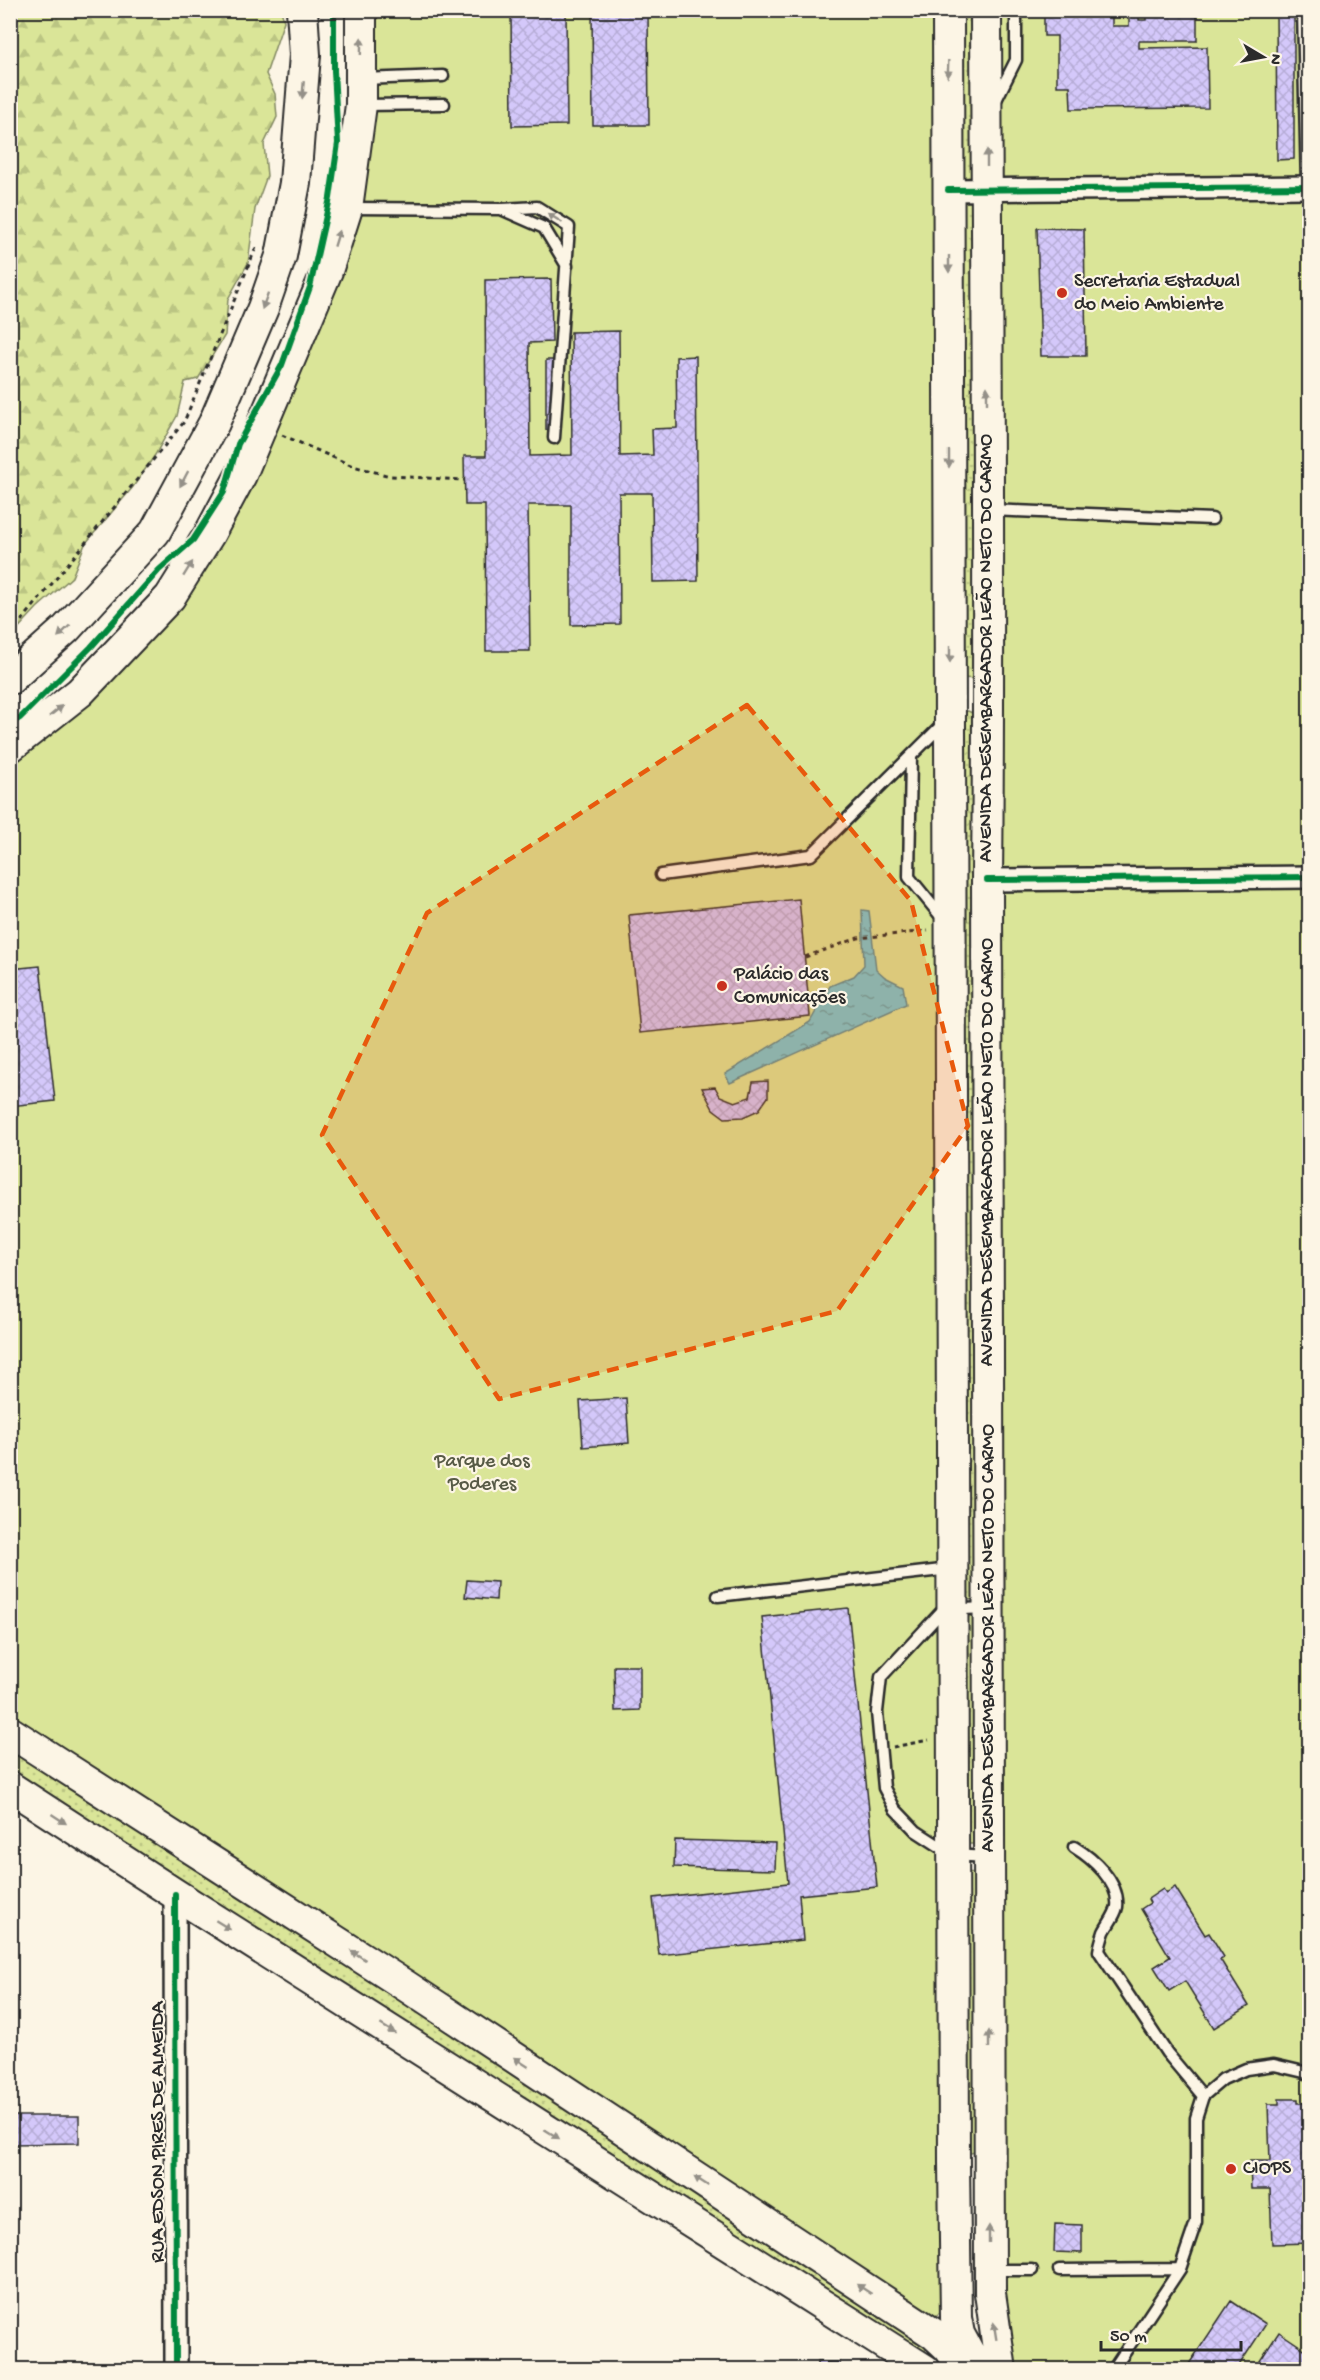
<svg xmlns="http://www.w3.org/2000/svg" width="1320" height="2380" font-family="'Gochi Hand',sans-serif">
<defs>
<pattern id="grass-dots" width="8" height="8" patternUnits="userSpaceOnUse" patternTransform="scale(1.5)"><rect width="8" height="8" fill="#dae598"/><path d="M2 2h.1M6 6h.1" fill="none" stroke="#bbc583" stroke-width="1.8" stroke-linecap="round"/></pattern>
<pattern id="forest-firs" width="22" height="20" patternUnits="userSpaceOnUse" patternTransform="scale(1.5)"><rect width="22" height="20" fill="#dae598"/><path d="M5 1l3.5 6h-7zM16 11l3.5 6h-7z" fill="#bbc583"/></pattern>
<pattern id="water-ripples" width="26" height="14" patternUnits="userSpaceOnUse" patternTransform="scale(1.5)"><rect width="26" height="14" fill="#78c9d3"/><path d="M2 4q2-2 4 0t4 0M15 11q2-2 4 0t4 0" fill="none" stroke="#63a3ab"/></pattern>
<pattern id="building-cross-hatch" width="8" height="8" patternUnits="userSpaceOnUse" patternTransform="scale(1.5)"><rect width="8" height="8" fill="#d4c8fa"/><path d="M0 0l8 8M0 8l8-8" fill="none" stroke="#b6acd6"/></pattern>
</defs>
<rect width="100%" height="100%" fill="#fcf5e5"/>
<filter id="ink" filterUnits="userSpaceOnUse"><feTurbulence type="fractalNoise" baseFrequency=".0167" numOctaves="2"/><feDisplacementMap in="SourceGraphic" scale="12" xChannelSelector="R" yChannelSelector="G"/><feConvolveMatrix kernelMatrix="1 2 1 2 8 2 1 2 1" color-interpolation-filters="sRGB"/></filter>
<g filter="url(#ink)">
<path fill="url(#grass-dots)" stroke="#828862" stroke-width="1.5" d="M957 11H979L982 679 959 678Z
M968 711 978 716 981 1596 971 1600 960 1596 957 713Z
M978 1614 975 1844H965L963 1615Z
M10 1743 929 2344 919 2361 11 1777Z
M966 1872 975 1873 982 2150 971 2153 962 2150Z"/>
<path fill="url(#forest-firs)" stroke="#828862" stroke-width="1.5" d="M11 10H281L284 21 266 74 275 94 277 117 264 144 267 176 255 209 248 263 228 299 225 335 198 379 185 382 177 416 155 455 133 487 85 544 72 577 37 608 11 636Z"/>
<path fill="#dae598" stroke="#828862" stroke-width="1.5" d="M361 11H948L946 2306 933 2319 11 1732 10 747 170 597 327 271Z
M986 11H1309V2369H1001Z"/>
<path fill="url(#water-ripples)" stroke="#598a90" stroke-width="1.5" d="M862 910 869 911 876 969 885 977 903 986 906 1004 730 1083 725 1074 810 1022 830 986 854 976 864 965Z"/>
<path fill="url(#building-cross-hatch)" stroke="#2b2b2b" stroke-width="1.5" d="M511 10H566L567 125 512 126Z
M592 10H648L649 125H593Z
M1044 10H1112V26H1129V10H1139V20H1146V15H1197V41H1139V48L1207 47 1208 108 1071 109 1070 86H1057V36H1044Z
M1276 10H1294V159L1277 160Z
M1037 228 1084 229 1086 356H1041Z
M551 279 552 342 529 343 530 456 572 455 571 332 619 331 620 456 653 455 652 429 677 428 676 357 696 356 698 581 653 582 652 493H619L620 624 571 625V505H528L530 651H486L485 505H465L464 456H486L485 280Z
M546 360H560L561 430H546Z
M799 899 810 1016 640 1033 629 915Z
M40 966 55 1101 10 1106V969Z
M768 1081V1097L759 1110 743 1117 725 1118 713 1109 702 1088 715 1087 720 1096 735 1102 750 1097 753 1082Z
M626 1398 629 1443 583 1447 580 1401Z
M467 1580 497 1582 496 1600 465 1597Z
M848 1608 877 1887 799 1895 803 1940 659 1955 653 1898 788 1883 762 1617Z
M614 1666H640V1710L615 1711Z
M675 1840 776 1843 775 1870 674 1867Z
M1175 1887 1205 1935 1209 1933 1224 1957 1220 1959 1249 2006 1214 2028 1185 1981 1169 1991 1154 1967 1170 1957 1141 1909 1150 1903 1148 1899 1163 1889 1166 1893Z
M1279 2099H1298V2103H1309L1310 2243 1272 2244 1270 2189H1251L1250 2161H1270L1268 2104H1279Z
M10 2116H79V2143L10 2144Z
M1055 2224 1082 2225V2253L1054 2252Z
M1231 2301 1266 2324 1236 2370H1185Z
M1279 2332 1310 2353V2361L1304 2370H1254Z
M817 2362H840V2370H817Z"/>
<g fill="none" stroke-linecap="round" stroke-linejoin="round">
<g stroke="#2b2b2b" stroke-width="15">
<path id="lane" d="M1303 10 1307 187
M362 79 443 76
M995 102 1016 60V10
M364 105 444 104
M349 208 502 209 537 207 569 227 554 438
M503 210 544 228 567 266
M990 510 1212 519
M911 756 909 877 944 920
M661 875 811 855 944 723
M718 1596 950 1569
M985 1608 943 1610 881 1677 877 1712 884 1788 895 1809 916 1831 953 1855 987 1857
M1074 1847C1092 1858 1120 1882 1117 1907 1115 1916 1108 1924 1104 1932 1102 1938 1100 1945 1099 1951L1167 2053 1203 2096
M993 2270H1032
M1059 2270 1180 2269
M1113 2370 1180 2269 1196 2222V2118L1203 2096 1223 2079 1246 2069 1274 2065 1304 2072 1310 2075"/>
</g>
<g stroke="#2b2b2b" stroke-width="26">
<path id="street" d="M948 190 1310 187
M987 880 1310 877
M175 1894 176 2370"/>
</g>
<g stroke="#2b2b2b" stroke-width="34">
<path id="secondary" d="M948 10 954 2163 956 2318 959 2334 973 2360
M986 10C987 300 990 590 987 880L990 2293 1001 2370
M10 679 66 629 155 532 214 423 263 308 281 256 295 183 305 55 302 10
M10 747 80 692 170 597 210 533 241 475 327 271 347 208 361 105V10
M10 1732 406 1986 934 2334 949 2348 962 2367
M10 1787 175 1894 925 2370"/>
</g>
<path stroke="#2b2b2b" stroke-width="3" stroke-dasharray="4.5 4.5" stroke-linecap="butt" d="M1030 10 1044 15
M282 435 353 466 390 476 465 480
M10 635 184 422 257 245
M805 957 858 938 928 931
M893 1747 929 1740"/>
<use href="#lane" stroke="#fcf5e5" stroke-width="10"/>
<use href="#street" stroke="#fcf5e5" stroke-width="21"/>
<use href="#secondary" stroke="#fcf5e5" stroke-width="30"/>
<g stroke="#fcf5e5" stroke-width="10">
<path id="cycleway" d="M948 190 1310 187
M10 724 20 718 91 647 159 570 193 540 224 492 238 444 282 365 310 287 330 198 338 143 334 71V10
M987 880 1310 877
M175 1894 176 2370"/>
</g>
<use href="#cycleway" stroke="#00873e" stroke-width="6"/>
</g>
<defs><path id="oneway-solid" d="M-6-.8H1V-3.2L6.5 0L1 3.2V.8H-6Z" transform="scale(1.5)"/></defs>
<g fill="#949088">
<use href="#oneway-solid" transform="translate(361 46) rotate(-89)"/>
<use href="#oneway-solid" transform="translate(948 69) rotate(92)"/>
<use href="#oneway-solid" transform="translate(303 90) rotate(95)"/>
<use href="#oneway-solid" transform="translate(987 158) rotate(-90)"/>
<use href="#oneway-solid" transform="translate(555 218) rotate(-148)"/>
<use href="#oneway-solid" transform="translate(337 238) rotate(-73)"/>
<use href="#oneway-solid" transform="translate(949 264) rotate(90)"/>
<use href="#oneway-solid" transform="translate(265 301) rotate(110)"/>
<use href="#oneway-solid" transform="translate(987 395) rotate(-90)"/>
<use href="#oneway-solid" transform="translate(949 459) rotate(90)"/>
<use href="#oneway-solid" transform="translate(184 479) rotate(118)"/>
<use href="#oneway-solid" transform="translate(188 569) rotate(-58)"/>
<use href="#oneway-solid" transform="translate(64 631) rotate(136)"/>
<use href="#oneway-solid" transform="translate(950 654) rotate(90)"/>
<use href="#oneway-solid" transform="translate(56 711) rotate(-39)"/>
<use href="#oneway-solid" transform="translate(59 1819) rotate(33)"/>
<use href="#oneway-solid" transform="translate(223 1925) rotate(32)"/>
<use href="#oneway-solid" transform="translate(358 1955) rotate(-147)"/>
<use href="#oneway-solid" transform="translate(388 2029) rotate(32)"/>
<use href="#oneway-solid" transform="translate(989 2039) rotate(-90)"/>
<use href="#oneway-solid" transform="translate(521 2062) rotate(-147)"/>
<use href="#oneway-solid" transform="translate(552 2134) rotate(32)"/>
<use href="#oneway-solid" transform="translate(701 2181) rotate(-147)"/>
<use href="#oneway-solid" transform="translate(989 2234) rotate(-90)"/>
<use href="#oneway-solid" transform="translate(864 2289) rotate(-147)"/>
<use href="#oneway-solid" transform="translate(995 2331) rotate(-99)"/>
</g>
</g>
<path fill="#e8590c" fill-opacity="0.2" stroke="#e8590c" stroke-width="4.5" stroke-dasharray="12 8" stroke-linejoin="round" d="M747 705 911 901 968 1126 837 1311 499 1399 322 1135 427 913Z"/>
<g fill="#c8321e" stroke="#fcf5e5" stroke-width="2">
<circle cx="1062" cy="293" r="6"/>
<circle cx="722" cy="986" r="6"/>
<circle cx="1231" cy="2169" r="6"/>
</g>
<g text-anchor="middle" dominant-baseline="central" stroke-width="4.5" stroke-linejoin="round" paint-order="stroke">
<g font-size="20" fill="#2b2b2b" stroke="#fcf5e5" text-anchor="start">
<text x="1074" y="282">Secretaria Estadual<tspan x="1074" dy="23">do Meio Ambiente</tspan></text>
<text x="734" y="975">Palácio das<tspan x="734" dy="23">Comunicações</tspan></text>
<text x="1243" y="2169">CIOPS</text>
</g>
<g font-size="20" fill="#2b2b2b" stroke="#fcf5e5">
<text transform="translate(987 648) rotate(-90)">AVENIDA DESEMBARGADOR LEÃO NETO DO CARMO</text>
<text transform="translate(988 1152) rotate(-90)">AVENIDA DESEMBARGADOR LEÃO NETO DO CARMO</text>
<text transform="translate(989 1638) rotate(-90)">AVENIDA DESEMBARGADOR LEÃO NETO DO CARMO</text>
<text transform="translate(159 2132) rotate(-90)">RUA EDSON PIRES DE ALMEIDA</text>
</g>
<g font-size="20" fill="#575a46" stroke="#fcf5e5">
<text x="482" y="1462">Parque dos<tspan x="482" dy="23">Poderes</tspan></text>
</g>
</g>
<rect width="1320" height="2380" fill="none" stroke="#fcf5e5" stroke-width="36"/>
<rect x="18" y="18" width="1284" height="2344" fill="none" stroke="#2b2b2b" stroke-width="2" filter="url(#ink)"/>
<g transform="translate(1263 57) rotate(100)" stroke="#fcf5e5" stroke-width="4.5" paint-order="stroke">
<path d="M0-4.5L10 22L0 15L-10 22Z" fill="#2b2b2b"/>
<text y="-9" font-size="16" font-weight="bold" text-anchor="middle" fill="#2b2b2b">N</text>
</g>
<path d="M1101 2341v9h140v-9" fill="none" stroke="#2b2b2b" stroke-width="3"/>
<text x="1110" y="2341" font-size="18" fill="#2b2b2b" stroke="#fcf5e5" stroke-width="4.5" paint-order="stroke">50 m</text>
</svg>
